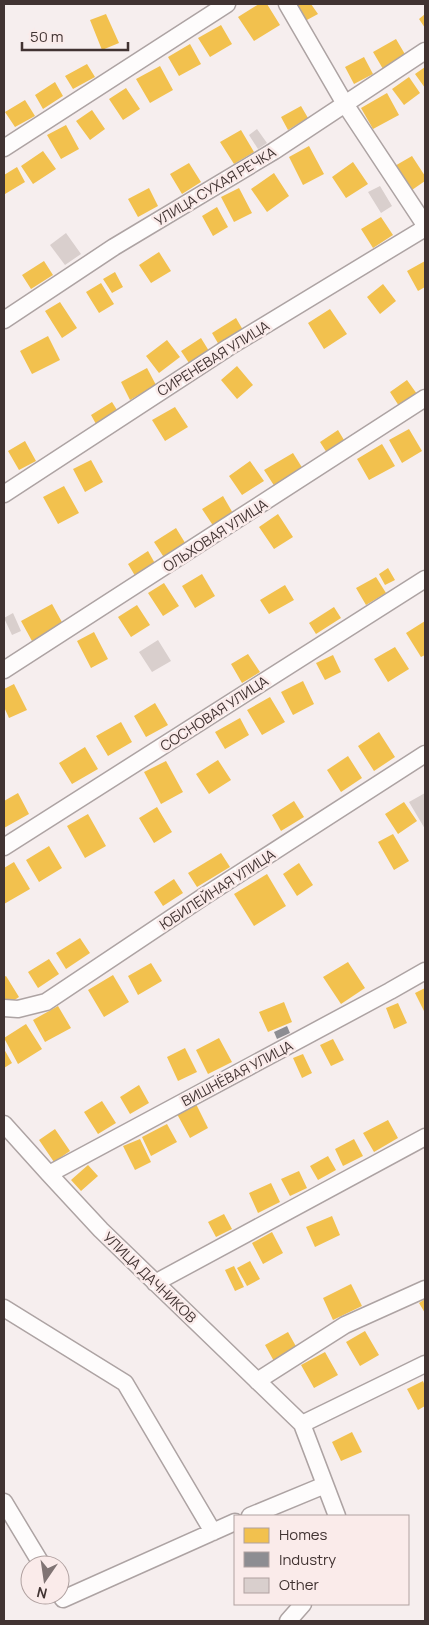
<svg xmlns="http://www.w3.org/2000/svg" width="429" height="1625" font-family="Manrope,sans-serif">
<rect width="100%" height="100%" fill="#f6eeee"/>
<path fill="#f2c14e" d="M259 4H267L280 25 254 41 238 17Z
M295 4H311L318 14 305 21Z
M106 14 119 43 102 50 90 20Z
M425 14V28L419 19Z
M221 25 232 44 210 57 198 38Z
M396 39 406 56 383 69 373 52Z
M190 44 201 64 179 76 168 57Z
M364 57 373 74 354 84 345 67Z
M87 64 95 77 73 89 65 76Z
M160 66 173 90 150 103 136 79Z
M425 67V88L415 74Z
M409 77 420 93 404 105 392 89Z
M55 82 63 96 43 109 35 95Z
M126 88 140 109 123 120 109 99Z
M387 93 399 115 373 129 361 108Z
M25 100 35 116 15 127 5 112Z
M301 106 308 118 288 130 281 117Z
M92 110 105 129 90 140 76 121Z
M66 125 79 149 61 159 47 135Z
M241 130 254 152 234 164 220 142Z
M309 146 324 174 303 185 289 157Z
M43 151 56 169 33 184 21 166Z
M412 156 425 176V181L409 192 393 167Z
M353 162 368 184 346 198 332 177Z
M189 163 201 182 182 194 170 174Z
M17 167 25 182 5 194 4 175Z
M274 173 289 196 267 212 251 189Z
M149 188 158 206 138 217 128 199Z
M239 188 252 213 234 222 221 197Z
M217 207 228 227 213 236 202 216Z
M381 217 393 235 373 248 361 229Z
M159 252 171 271 151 283 139 265Z
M44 261 53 275 31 289 22 275Z
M425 261V287L418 291 407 271Z
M115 272 123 287 112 293 103 279Z
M101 283 114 304 99 313 86 292Z
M383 284 396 301 380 314 367 297Z
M60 302 77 328 62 338 45 311Z
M330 309 347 334 324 349 308 323Z
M236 318 243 330 219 345 212 333Z
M48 336 60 360 32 374 20 351Z
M201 338 209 351 189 363 181 351Z
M167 340 180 357 159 373 146 356Z
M237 366 253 385 237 399 221 380Z
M147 368 156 385 130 400 121 382Z
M407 380 417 394 399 406 390 392Z
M112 402 117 410 96 424 91 415Z
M175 407 188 427 165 441 152 420Z
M409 429 422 451 402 463 389 440Z
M338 430 347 445 329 456 320 442Z
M25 441 36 461 19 470 8 451Z
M382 444 395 466 369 480 357 459Z
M293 453 303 469 275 487 264 470Z
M91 460 103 482 85 492 73 469Z
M250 461 264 481 242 495 229 476Z
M64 486 79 513 58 524 43 497Z
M223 496 234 515 214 527 202 509Z
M278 514 293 537 274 549 259 527Z
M176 528 187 546 165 559 154 542Z
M148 551 157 567 137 579 128 564Z
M388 568 395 580 385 585 379 574Z
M202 574 215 596 195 608 182 586Z
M376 577 386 593 366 605 356 588Z
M164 583 179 606 163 616 148 593Z
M285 585 294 600 269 614 260 600Z
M52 604 63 624 32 641 21 621Z
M137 605 150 625 131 637 118 617Z
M334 607 341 618 316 634 309 623Z
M425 621V655L421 657 406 633Z
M94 632 108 659 91 668 77 641Z
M395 647 409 669 388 682 374 659Z
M248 654 260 672 242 683 231 664Z
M333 655 341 672 325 680 316 663Z
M303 681 314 704 293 715 281 692Z
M14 684 27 710 9 718 4 707V689Z
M270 697 285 722 262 735 247 710Z
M155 703 168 725 146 737 134 716Z
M240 718 249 735 225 749 215 732Z
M121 722 132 742 108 756 96 736Z
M379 732 395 757 374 771 358 746Z
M85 747 98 769 72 784 59 763Z
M348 756 362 778 341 792 327 770Z
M218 760 231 780 209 794 196 774Z
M166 761 183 792 161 804 144 772Z
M18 793 29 814 4 828V801Z
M294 801 304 817 281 831 272 815Z
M404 802 417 821 398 834 385 814Z
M157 807 172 832 154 843 139 818Z
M88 814 106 846 85 858 67 826Z
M393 834 409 861 394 870 378 842Z
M49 846 62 868 39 882 26 860Z
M221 853 230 867 197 887 188 873Z
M14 862 30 889 4 904V868Z
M299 863 313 885 297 896 283 874Z
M267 874 286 906 254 926 234 894Z
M174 879 183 893 163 906 154 892Z
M80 938 90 953 66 969 56 953Z
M49 959 59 974 38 988 28 972Z
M348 962 365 988 341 1004 323 977Z
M151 963 162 981 138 995 128 976Z
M113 975 129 1002 104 1017 88 990Z
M6 976 19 997 7 1005 4 1000V977Z
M425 988V1013L415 993Z
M284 1002 292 1022 268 1032 259 1012Z
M398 1003 407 1023 394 1029 386 1008Z
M58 1006 71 1028 45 1042 33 1020Z
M26 1024 42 1049 18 1064 4 1038Z
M219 1038 232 1062 208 1074 196 1050Z
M333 1039 344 1060 331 1066 320 1045Z
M185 1048 197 1072 178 1081 167 1057Z
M4 1049 12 1063 4 1068Z
M303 1054 312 1073 302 1078 293 1058Z
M139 1085 149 1103 130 1114 120 1097Z
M102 1101 116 1123 98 1134 84 1112Z
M196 1104 208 1128 190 1138 177 1114Z
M388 1120 398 1138 374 1152 363 1133Z
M167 1124 177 1142 151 1156 142 1137Z
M55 1129 70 1151 54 1162 39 1140Z
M140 1139 151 1162 135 1170 123 1146Z
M354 1139 363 1156 343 1166 335 1149Z
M328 1156 336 1170 318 1180 310 1166Z
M88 1165 98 1176 81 1191 71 1180Z
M299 1171 307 1188 290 1196 281 1179Z
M271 1183 280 1202 258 1213 249 1193Z
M224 1214 232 1229 216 1237 208 1222Z
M332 1216 340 1235 315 1247 306 1227Z
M272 1232 283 1253 263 1264 252 1243Z
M250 1261 260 1279 247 1286 237 1268Z
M234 1266 244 1287 235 1291 225 1270Z
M351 1284 362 1306 333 1320 323 1298Z
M425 1299V1313L419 1303Z
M365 1331 379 1355 360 1366 346 1342Z
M288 1332 298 1350 275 1363 265 1345Z
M325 1352 338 1375 314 1388 301 1365Z
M423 1381 425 1386V1406L418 1410 407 1389Z
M352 1432 362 1452 341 1461 332 1442Z"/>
<path fill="#8d8d92" d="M287 1026 290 1033 277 1039 274 1032Z"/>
<path fill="#d9cfcd" d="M257 129 267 143 258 149 249 135Z
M380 186 392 206 381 213 368 192Z
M66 233 81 254 65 265 50 245Z
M13 613 21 631 12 635 4 618Z
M158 640 171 661 152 672 139 652Z
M425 793V829L409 802Z"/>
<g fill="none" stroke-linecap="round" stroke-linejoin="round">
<g stroke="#ada3a3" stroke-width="19">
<path id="minor" d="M287 4 345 104 425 225
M4 148 227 4
M4 320 114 247 274 151 425 51
M4 494 229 347 425 228
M4 670 425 398
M4 847 425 579
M4 1008 18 1009 46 1002 203 897 425 754
M4 1124 49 1174 101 1230 302 1424 337 1516
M49 1174 390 991 425 971
M155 1283 425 1137
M4 1308 125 1383 213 1532
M257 1381 345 1325 425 1289
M302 1424 425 1364
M4 1502 42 1565
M250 1516 325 1485
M60 1594 63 1599 235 1522
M288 1621 303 1604"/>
</g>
<use href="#minor" stroke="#fefcfc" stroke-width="16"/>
</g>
<g text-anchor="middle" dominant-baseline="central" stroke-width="5" stroke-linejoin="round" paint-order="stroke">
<g font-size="14" fill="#413332" stroke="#faebea">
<text transform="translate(215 186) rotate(-31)">УЛИЦА СУХАЯ РЕЧКА</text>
<text transform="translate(213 358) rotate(-32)">СИРЕНЕВАЯ УЛИЦА</text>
<text transform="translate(215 535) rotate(-33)">ОЛЬХОВАЯ УЛИЦА</text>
<text transform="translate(214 713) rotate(-33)">СОСНОВАЯ УЛИЦА</text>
<text transform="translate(217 889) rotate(-33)">ЮБИЛЕЙНАЯ УЛИЦА</text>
<text transform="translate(237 1073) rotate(-28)">ВИШНЁВАЯ УЛИЦА</text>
<text transform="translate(150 1277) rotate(44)">УЛИЦА ДАЧНИКОВ</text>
</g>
</g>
<rect width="429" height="1625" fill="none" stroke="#413332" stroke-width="10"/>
<rect x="234" y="1515" width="175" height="90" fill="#faebea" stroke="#b0a1a0"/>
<rect x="244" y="1528" width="25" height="15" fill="#f2c14e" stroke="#b0a1a0"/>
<text x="279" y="1540" font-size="15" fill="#413332">Homes</text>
<rect x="244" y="1552" width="25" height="15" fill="#8d8d92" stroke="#b0a1a0"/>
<text x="279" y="1565" font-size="15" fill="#413332">Industry</text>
<rect x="244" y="1578" width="25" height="15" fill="#d9cfcd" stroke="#b0a1a0"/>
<text x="279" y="1590" font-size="15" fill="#413332">Other</text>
<g transform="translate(45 1580) rotate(193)"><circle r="24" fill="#faebea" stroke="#b0a1a0"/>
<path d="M0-4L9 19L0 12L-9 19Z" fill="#807474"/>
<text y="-8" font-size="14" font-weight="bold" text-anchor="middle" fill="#413332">N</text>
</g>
<path d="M22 42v8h106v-8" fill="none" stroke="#413332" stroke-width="2.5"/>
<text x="30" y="42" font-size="15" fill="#413332" stroke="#faebea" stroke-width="4" paint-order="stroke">50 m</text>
</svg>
